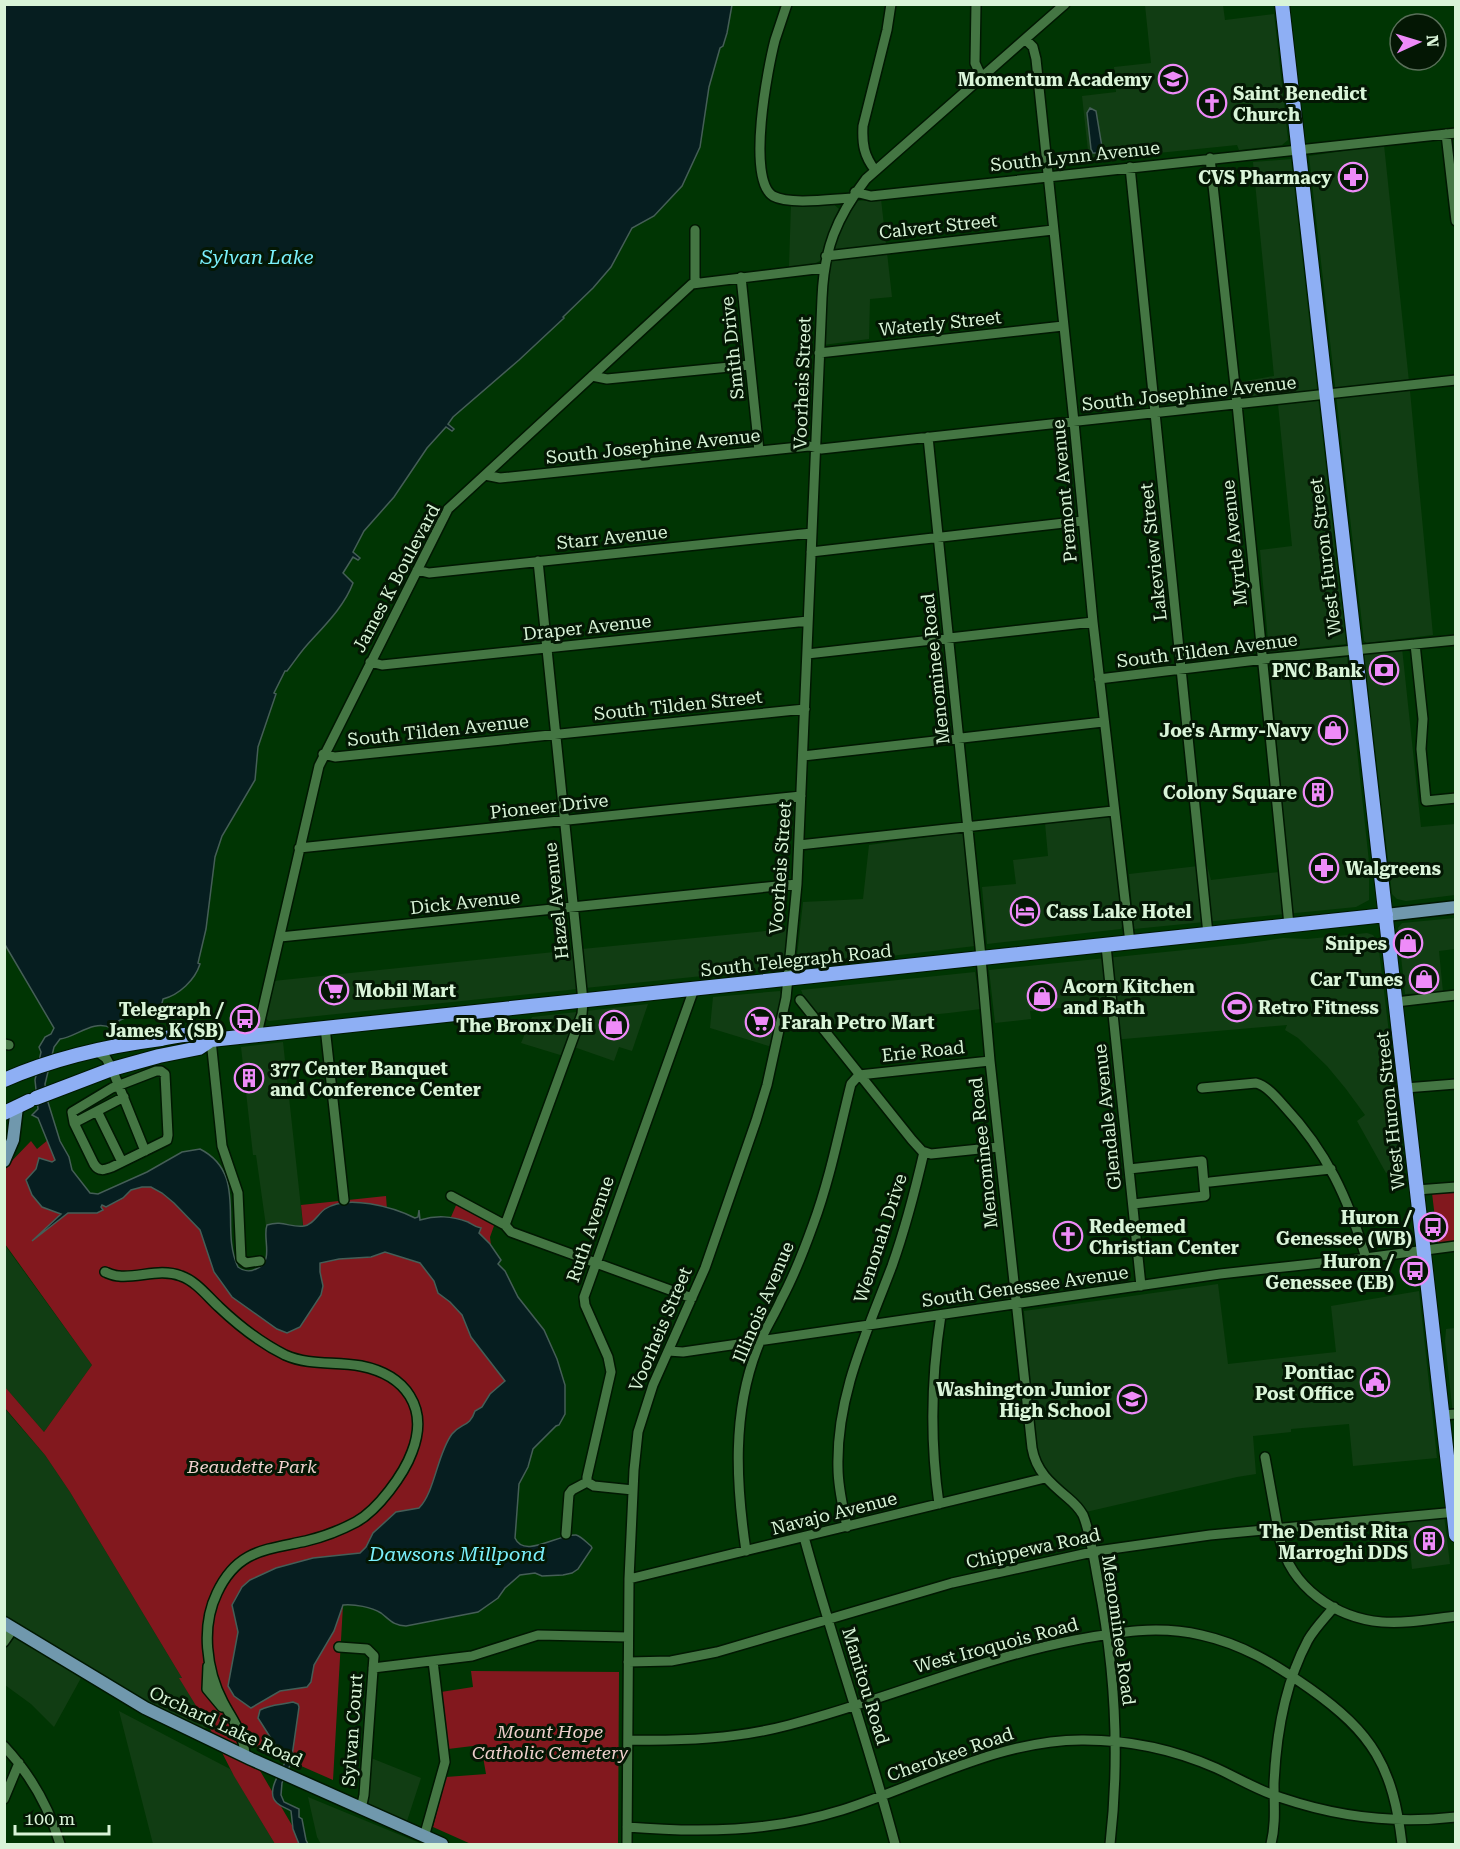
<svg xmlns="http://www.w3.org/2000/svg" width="1460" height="1849" font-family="'Roboto Serif',serif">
<rect width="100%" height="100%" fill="#003503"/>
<path fill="#113d13" d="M1145 5H1223L1225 20 1274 14 1288 140 1282 145 1239 150 1237 145 1089 160 1082 96 1116 92 1114 67 1151 63Z
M1384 145 1410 391 1433 635 1367 643 1364 641 1309 156Z
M1291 159 1346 644 1269 652 1260 550 1292 546 1278 404 1276 394 1242 397 1240 382 1274 376 1253 162Z
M881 199 892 297 870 299 869 339 823 345 826 283 833 245 839 229 857 201Z
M830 201 839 209 830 229 821 260 813 265 789 267 791 204Z
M1402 648 1421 827 1455 824V895L1406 901 1397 899 1392 894 1364 653Z
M1347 657 1369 862V900L1356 907 1134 929 1129 874 1207 865 1211 880 1288 871 1270 665Z
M1105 815 1113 820 1123 923 1121 929 987 944 982 887 1016 884 1013 860 1048 856 1045 823Z
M964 832 975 946 857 960 805 963 800 962 797 956 803 902 863 899 869 845Z
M1455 918V949L1439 951 1443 992 1405 994 1398 928 1402 923Z
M786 929V951L784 965 780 968 585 988 582 949Z
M1367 933 1373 935 1378 942 1405 1165 1386 1173 1357 1121 1365 1115 1346 1089 1327 1066 1298 1038 1285 1030 1287 1025 1112 1040 1108 1003 1030 1011 1031 1019 995 1023 989 970 1243 944 1283 938 1307 939Z
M574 950 578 989 269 1021 265 1018 273 981Z
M975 972 981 1009 949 1013 825 1025 805 1000 801 990Z
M780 991 782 995 772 1047 710 1028 713 997Z
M648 1004 632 1051 619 1047 614 1061 574 1047 570 1058 521 1043 532 1017Z
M283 1042 303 1226 284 1224 266 1226 256 1155H253L241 1047Z
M4 1244 92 1365 44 1432 5 1387Z
M1218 1284 1228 1364 1336 1352 1331 1306 1419 1291 1437 1458 1353 1466 1349 1424 1291 1429V1432L1253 1436 1256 1474 1237 1477 1086 1512 1079 1501 1061 1488 1043 1467 1037 1453 1024 1311Z
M1455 1328V1433L1445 1342 1446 1329Z
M4 1408 45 1455 70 1492 182 1678 180 1679 209 1727 202 1729 136 1696 5 1615Z
M1444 1516 1450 1564 1412 1569 1407 1519Z
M4 1630 81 1678 54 1727 31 1704 5 1685Z
M119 1711 230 1769 275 1844H153Z
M371 1758 421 1778 407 1821 368 1804Z
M308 1797 422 1844H321L317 1837Z"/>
<path fill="#82181e" d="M54 1135 75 1187 95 1203 142 1180 179 1174 239 1287 310 1293 301 1205 386 1196 387 1210 431 1239 451 1217 457 1203 495 1223 490 1237 495 1279 529 1372 343 1605 333 1780 242 1740 303 1844H275L234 1776 209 1727 179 1678H182L70 1492 45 1455 5 1408V1387L44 1432 92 1365 5 1244V1168L31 1141 37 1149Z
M1455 1191V1241L1438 1243 1432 1193Z
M471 1671 619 1672 618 1844H471L433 1827 446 1777 486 1774 481 1745 448 1749 441 1692 473 1687Z"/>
<path fill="#061e20" stroke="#455e57" stroke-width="1.5" d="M4 5H732L727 33 723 46 720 48 709 87 700 147 682 186 654 216 632 228 611 267 593 288 563 317 564 318 519 360 453 417 448 424 454 429 452 431 446 427 427 448 394 497 364 531 353 552 360 558 358 560 353 557 343 573 353 583C344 607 324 626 307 645 299 654 294 662 287 671H285L274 693 276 694 258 747 255 780 222 836 215 857 206 929 198 963 200 964C195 980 179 995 163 999L160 1011C143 1015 122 1013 111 1028 94 1019 76 1037 60 1039L54 1047 45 1084 47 1099 60 1141 69 1157 72 1170 90 1193 98 1194 147 1172 182 1152 200 1149C249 1174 219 1228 238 1267 243 1271 250 1272 256 1269 275 1262 262 1238 267 1225 283 1220 291 1228 304 1226 313 1225 318 1214 325 1209 347 1194 393 1207 415 1218L418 1217 419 1210 420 1220C437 1215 451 1216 468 1222 473 1225 475 1227 481 1228L479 1233 490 1244 501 1260 498 1264 505 1271 518 1297 544 1330 557 1359 565 1385V1414L559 1425 556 1426 533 1449 528 1467 519 1484 515 1538C524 1559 558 1534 576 1535 581 1536 587 1543 591 1546L592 1548 578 1569 572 1573 563 1575 542 1576 535 1573 520 1575 505 1588 498 1598 478 1612 406 1626C394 1626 390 1620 381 1613 371 1607 355 1604 343 1605L334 1631 314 1665 311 1682 307 1687 280 1691 251 1708 234 1696 228 1686 238 1632 232 1605 242 1587 250 1580 276 1568 313 1558 360 1553 366 1547 373 1533 396 1512 419 1508C435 1492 437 1454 452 1434 461 1423 470 1427 475 1411L482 1407 490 1394 505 1381 471 1337 462 1315 450 1302 438 1293 434 1281 420 1263 385 1252 371 1257 339 1259 320 1263V1272L323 1286 321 1295 300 1327 287 1333 277 1329 232 1297 214 1272 200 1230 174 1203 162 1193 151 1187H142L131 1190 123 1198 106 1207 102 1205 101 1207 103 1210 97 1213H68L32 1241 61 1214 42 1207 32 1195 26 1180 36 1169 39 1158 52 1162 55 1160 38 1118 32 1115 38 1109 35 1080 41 1052 39 1047 45 1037 51 1034 54 1028 4 943Z
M1090 108 1096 111 1102 147 1098 153H1093L1091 149 1087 113Z
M293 1702 298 1704 299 1707 291 1763 282 1783 281 1795 284 1802 299 1809V1817L302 1819 306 1840 308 1844H299L293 1829 291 1811C287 1808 281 1807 277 1803 265 1793 280 1772 286 1761L279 1754 276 1746 258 1718 260 1710C271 1704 281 1705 293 1702Z"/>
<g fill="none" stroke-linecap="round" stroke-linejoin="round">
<g stroke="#011802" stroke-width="12">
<path id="minor" d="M787 4C783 16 779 28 775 40 768 67 746 179 773 196 789 205 832 199 851 198
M976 4 975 63 982 78
M1026 40 1033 47 1036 59 1074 422 1093 622 1130 943
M1446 134 1456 221
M1210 158 1237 404 1289 925
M1130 167 1208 934
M875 170C864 156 862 144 863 126L887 30 891 4
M855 192 871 196 1456 133
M826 256 1053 230
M741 277 759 451
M695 283V230
M819 353 1063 326
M592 376 607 379 750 365
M928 437 980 947 990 1061 1032 1448C1036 1471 1050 1483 1068 1498 1074 1503 1079 1508 1083 1515 1091 1535 1094 1560 1098 1581 1115 1667 1120 1757 1110 1844
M485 475 500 478 809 446 821 449 1456 380
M811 552 1082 521
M417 570 429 573 812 533
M1415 644 1423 719 1421 749 1426 801 1456 798
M807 654 1093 622
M370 662 382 665 808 621
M1099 679 1273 658 1456 640
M323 754 335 757 805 709
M803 756 1103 722
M799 845 1113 811
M299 848 801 796
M280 937 797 884
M1106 946 1141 1286
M800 1000 912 1140 922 1151 931 1154 999 1147
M1396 1002 1456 995
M325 1027 344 1200
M257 1034 319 766 448 509 692 284 824 268
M211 1040 222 1146 238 1193 241 1259 246 1263 260 1261
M4 1044 9 1045
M95 1050 106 1058 112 1069 145 1151
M156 1071H161L165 1074 168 1135 167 1140 112 1167C104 1170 99 1172 94 1164L74 1123 72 1112 112 1088Z
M859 1075 990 1061
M1202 1088 1256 1083C1267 1086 1276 1097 1284 1106 1327 1152 1348 1198 1366 1258
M1405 1088 1456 1084
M97 1111 122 1162
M74 1123 124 1097
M1129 1169 1202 1161 1205 1196 1133 1204
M1210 1182 1331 1169
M1417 1190 1456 1187
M451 1196 505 1225 511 1232 692 1298
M505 1225 582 1014 583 1001 538 561
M105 1272C110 1274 114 1276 119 1276 139 1278 160 1268 181 1276 196 1281 208 1297 219 1307 239 1326 261 1343 285 1355 310 1366 335 1361 361 1366 406 1375 429 1408 412 1452 404 1474 378 1510 356 1522 341 1530 323 1537 306 1541 265 1550 237 1550 217 1593 201 1626 206 1670 223 1702 233 1721 244 1734 245 1755
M668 1351 683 1352 1220 1274 1358 1259 1456 1246
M1442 1415 1456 1414
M1265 1457 1280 1540C1291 1587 1335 1618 1382 1622 1406 1624 1431 1619 1456 1616
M587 1482V1477L611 1372 608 1357 585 1305 584 1297 694 989
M587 1482 594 1486 633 1490
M939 1504C930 1441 931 1378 941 1315
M847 1527C843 1507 838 1488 838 1468 836 1396 867 1332 892 1266 905 1229 915 1191 924 1152
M566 1534 569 1494 572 1490 587 1482
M804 1537C832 1640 868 1741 895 1844
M746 1551C736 1483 732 1414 757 1349 763 1332 774 1316 781 1300 794 1276 804 1250 813 1225 830 1179 839 1132 851 1084L859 1075
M629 1579 1045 1478
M4 1642 13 1629
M339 1647 367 1649 374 1656 364 1795 361 1809
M628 1662 671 1661 717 1652 952 1583 1097 1551 1210 1535 1456 1512
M208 1666 207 1689 222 1707
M373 1668 472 1656 538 1635 628 1637
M628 1740C682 1741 736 1739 789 1725 886 1700 977 1659 1075 1640 1118 1632 1158 1625 1201 1635 1242 1644 1275 1664 1309 1688 1373 1733 1393 1767 1402 1844
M4 1746C31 1775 49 1807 60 1844
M4 1799 19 1763
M627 1827C700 1833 771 1832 842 1810 920 1785 1001 1739 1084 1740 1129 1740 1175 1750 1216 1768 1238 1778 1259 1791 1282 1798 1338 1817 1396 1824 1456 1817
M424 1837 445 1762 433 1661
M627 1844 629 1579 634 1470 638 1432 653 1385 705 1268 756 1121 767 1085 786 998 797 884 822 298C824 249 836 218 866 179L1065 4
M1271 1844C1276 1824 1274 1805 1274 1784 1276 1737 1285 1683 1308 1640 1315 1628 1325 1618 1334 1607"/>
</g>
<g stroke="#011802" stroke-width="15">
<path id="major" d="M1386 915 1456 907
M4 1161 13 1140 17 1107
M4 1623 145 1708 251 1759 442 1844"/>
</g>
<g stroke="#011802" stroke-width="16">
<path id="highway" d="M1282 4 1456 1535
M4 1080C54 1058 107 1046 161 1039 172 1037 187 1033 198 1035 202 1035 207 1038 211 1040L1386 915
M36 1098 112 1069 159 1056 199 1048 211 1040
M4 1113 29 1101"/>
</g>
<use href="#minor" stroke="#447643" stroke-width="9"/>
<use href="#major" stroke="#7098ad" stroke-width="12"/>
<use href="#highway" stroke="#8eaff4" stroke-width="14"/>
</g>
<defs>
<g id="school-ring" transform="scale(1.5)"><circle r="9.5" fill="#041704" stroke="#ee8bf8" stroke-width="1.5"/><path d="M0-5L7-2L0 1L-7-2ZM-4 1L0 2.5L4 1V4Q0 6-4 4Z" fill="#ee8bf8"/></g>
<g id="church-ring" transform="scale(1.5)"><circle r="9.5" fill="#041704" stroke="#ee8bf8" stroke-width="1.5"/><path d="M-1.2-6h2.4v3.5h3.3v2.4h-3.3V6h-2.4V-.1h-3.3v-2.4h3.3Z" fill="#ee8bf8"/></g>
<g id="pharmacy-ring" transform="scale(1.5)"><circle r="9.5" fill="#041704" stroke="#ee8bf8" stroke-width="1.5"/><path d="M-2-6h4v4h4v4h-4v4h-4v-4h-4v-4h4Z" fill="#ee8bf8"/></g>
<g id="bank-ring" transform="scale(1.5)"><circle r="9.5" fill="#041704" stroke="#ee8bf8" stroke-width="1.5"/><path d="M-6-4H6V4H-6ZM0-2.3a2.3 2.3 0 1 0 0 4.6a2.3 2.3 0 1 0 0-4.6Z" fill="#ee8bf8"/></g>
<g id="shop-ring" transform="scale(1.5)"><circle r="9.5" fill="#041704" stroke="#ee8bf8" stroke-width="1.5"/><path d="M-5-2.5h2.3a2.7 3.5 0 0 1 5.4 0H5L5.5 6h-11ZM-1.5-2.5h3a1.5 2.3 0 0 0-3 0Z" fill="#ee8bf8"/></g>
<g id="building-ring" transform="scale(1.5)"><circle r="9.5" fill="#041704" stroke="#ee8bf8" stroke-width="1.5"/><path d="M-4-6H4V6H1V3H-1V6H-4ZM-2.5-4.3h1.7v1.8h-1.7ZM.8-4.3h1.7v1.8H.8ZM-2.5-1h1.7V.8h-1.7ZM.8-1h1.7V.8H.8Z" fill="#ee8bf8"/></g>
<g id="hotel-ring" transform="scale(1.5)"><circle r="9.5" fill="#041704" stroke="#ee8bf8" stroke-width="1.5"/><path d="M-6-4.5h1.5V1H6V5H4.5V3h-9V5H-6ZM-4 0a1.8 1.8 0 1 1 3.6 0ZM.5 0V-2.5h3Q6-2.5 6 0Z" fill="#ee8bf8"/></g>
<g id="supermarket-ring" transform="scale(1.5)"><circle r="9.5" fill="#041704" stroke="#ee8bf8" stroke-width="1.5"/><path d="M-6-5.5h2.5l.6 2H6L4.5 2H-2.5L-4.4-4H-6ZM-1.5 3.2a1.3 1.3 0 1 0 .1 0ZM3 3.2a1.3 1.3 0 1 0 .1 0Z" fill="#ee8bf8"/></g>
<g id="stadium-ring" transform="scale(1.5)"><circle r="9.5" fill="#041704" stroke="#ee8bf8" stroke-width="1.5"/><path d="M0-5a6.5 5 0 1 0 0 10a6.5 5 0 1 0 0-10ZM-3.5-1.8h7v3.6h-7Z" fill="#ee8bf8"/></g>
<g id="bus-ring" transform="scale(1.5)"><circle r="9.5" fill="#041704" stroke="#ee8bf8" stroke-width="1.5"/><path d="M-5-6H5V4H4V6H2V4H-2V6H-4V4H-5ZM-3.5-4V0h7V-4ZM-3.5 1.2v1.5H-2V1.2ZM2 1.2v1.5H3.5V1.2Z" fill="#ee8bf8"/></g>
<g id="civic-ring" transform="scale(1.5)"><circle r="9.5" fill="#041704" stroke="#ee8bf8" stroke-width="1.5"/><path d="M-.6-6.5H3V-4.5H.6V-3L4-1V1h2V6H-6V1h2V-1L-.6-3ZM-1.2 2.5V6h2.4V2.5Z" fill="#ee8bf8"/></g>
</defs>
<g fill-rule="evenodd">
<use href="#school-ring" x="1173" y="79"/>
<use href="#church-ring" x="1212" y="103"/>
<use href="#pharmacy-ring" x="1353" y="177"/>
<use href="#bank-ring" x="1384" y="670"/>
<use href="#shop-ring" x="1333" y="730"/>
<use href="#building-ring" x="1318" y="792"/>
<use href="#pharmacy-ring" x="1324" y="868"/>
<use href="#hotel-ring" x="1025" y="911"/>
<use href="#shop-ring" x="1408" y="943"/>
<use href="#shop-ring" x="1424" y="979"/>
<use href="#supermarket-ring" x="334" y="990"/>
<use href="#shop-ring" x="1042" y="996"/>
<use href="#stadium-ring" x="1237" y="1007"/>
<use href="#bus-ring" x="245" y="1019"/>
<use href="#supermarket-ring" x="760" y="1022"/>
<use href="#shop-ring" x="614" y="1025"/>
<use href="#building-ring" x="249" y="1078"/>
<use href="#bus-ring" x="1433" y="1227"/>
<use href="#church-ring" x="1068" y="1236"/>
<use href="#bus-ring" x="1415" y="1271"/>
<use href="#civic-ring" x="1375" y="1382"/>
<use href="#school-ring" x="1132" y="1399"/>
<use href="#building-ring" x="1429" y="1541"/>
</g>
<g text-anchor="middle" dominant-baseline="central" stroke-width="6" stroke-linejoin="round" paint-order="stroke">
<g font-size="18" font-weight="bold" fill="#d9f4d8" stroke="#041704" text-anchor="end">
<text x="1152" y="79">Momentum Academy</text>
<text x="1233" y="93" text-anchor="start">Saint Benedict<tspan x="1233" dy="21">Church</tspan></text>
<text x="1332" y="177">CVS Pharmacy</text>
<text x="1363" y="670">PNC Bank</text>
<text x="1312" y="730">Joe's Army-Navy</text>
<text x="1297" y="792">Colony Square</text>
<text x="1345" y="868" text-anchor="start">Walgreens</text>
<text x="1046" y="911" text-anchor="start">Cass Lake Hotel</text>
<text x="1387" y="943">Snipes</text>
<text x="1403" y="979">Car Tunes</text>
<text x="1063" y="986" text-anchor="start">Acorn Kitchen<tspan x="1063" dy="21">and Bath</tspan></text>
<text x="355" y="990" text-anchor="start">Mobil Mart</text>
<text x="1258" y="1007" text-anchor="start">Retro Fitness</text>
<text x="224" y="1009">Telegraph /<tspan x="224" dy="21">James K (SB)</tspan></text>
<text x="781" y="1022" text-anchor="start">Farah Petro Mart</text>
<text x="593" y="1025">The Bronx Deli</text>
<text x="270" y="1068" text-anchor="start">377 Center Banquet<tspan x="270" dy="21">and Conference Center</tspan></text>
<text x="1412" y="1217">Huron /<tspan x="1412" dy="21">Genessee (WB)</tspan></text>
<text x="1089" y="1226" text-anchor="start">Redeemed<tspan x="1089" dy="21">Christian Center</tspan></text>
<text x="1394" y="1261">Huron /<tspan x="1394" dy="21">Genessee (EB)</tspan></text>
<text x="1354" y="1372">Pontiac<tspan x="1354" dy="21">Post Office</tspan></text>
<text x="1111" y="1389">Washington Junior<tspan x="1111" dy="21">High School</tspan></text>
<text x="1408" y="1531">The Dentist Rita<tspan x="1408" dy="21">Marroghi DDS</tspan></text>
</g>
<g font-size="18" fill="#d9f4d8" stroke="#041704">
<text transform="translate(1075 156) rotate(-6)">South Lynn Avenue</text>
<text transform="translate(938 226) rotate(-6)">Calvert Street</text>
<text transform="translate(940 323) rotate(-6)">Waterly Street</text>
<text transform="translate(732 348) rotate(-96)">Smith Drive</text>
<text transform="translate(802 383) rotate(-88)">Voorheis Street</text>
<text transform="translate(1189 393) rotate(-6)">South Josephine Avenue</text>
<text transform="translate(653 446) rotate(-6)">South Josephine Avenue</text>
<text transform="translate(1064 491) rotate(-95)">Premont Avenue</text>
<text transform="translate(612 537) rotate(-6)">Starr Avenue</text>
<text transform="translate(1234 543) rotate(-96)">Myrtle Avenue</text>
<text transform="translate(1153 552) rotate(-96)">Lakeview Street</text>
<text transform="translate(1325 557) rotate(-97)">West Huron Street</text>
<text transform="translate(396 578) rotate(-62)">James K Boulevard</text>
<text transform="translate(587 627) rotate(-6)">Draper Avenue</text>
<text transform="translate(1207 650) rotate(-7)">South Tilden Avenue</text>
<text transform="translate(935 669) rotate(-96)">Menominee Road</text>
<text transform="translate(678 705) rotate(-6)">South Tilden Street</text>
<text transform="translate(438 730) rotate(-6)">South Tilden Avenue</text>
<text transform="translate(549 806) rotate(-6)">Pioneer Drive</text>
<text transform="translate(780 868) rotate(-86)">Voorheis Street</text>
<text transform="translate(556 901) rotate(-96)">Hazel Avenue</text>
<text transform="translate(465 902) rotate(-6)">Dick Avenue</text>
<text transform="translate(796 960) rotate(-6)">South Telegraph Road</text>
<text transform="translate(923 1051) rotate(-6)">Erie Road</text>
<text transform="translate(1390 1111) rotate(-96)">West Huron Street</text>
<text transform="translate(1107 1117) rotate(-96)">Glendale Avenue</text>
<text transform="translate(983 1153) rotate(-96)">Menominee Road</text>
<text transform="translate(590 1229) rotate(-71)">Ruth Avenue</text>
<text transform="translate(880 1238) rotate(-72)">Wenonah Drive</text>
<text transform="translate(1025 1286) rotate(-8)">South Genessee Avenue</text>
<text transform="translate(763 1302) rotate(-67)">Illinois Avenue</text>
<text transform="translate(660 1329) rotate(-67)">Voorheis Street</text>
<text transform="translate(834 1513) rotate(-14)">Navajo Avenue</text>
<text transform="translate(1033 1548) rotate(-12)">Chippewa Road</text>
<text transform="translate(1119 1630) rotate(82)">Menominee Road</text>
<text transform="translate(996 1645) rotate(-15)">West Iroquois Road</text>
<text transform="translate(866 1686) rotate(73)">Manitou Road</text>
<text transform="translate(226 1726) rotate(25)">Orchard Lake Road</text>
<text transform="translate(352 1730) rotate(-86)">Sylvan Court</text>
<text transform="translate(950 1754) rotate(-19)">Cherokee Road</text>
</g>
<g font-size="18" font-style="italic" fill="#efd0cd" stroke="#041704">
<text x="252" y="1466">Beaudette Park</text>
<text x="550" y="1731">Mount Hope<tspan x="550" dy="21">Catholic Cemetery</tspan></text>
</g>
<g font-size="20" font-style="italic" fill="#7af0fc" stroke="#041704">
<text x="257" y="257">Sylvan Lake</text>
<text x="457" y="1554">Dawsons Millpond</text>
</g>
</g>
<rect width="1460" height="1849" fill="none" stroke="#d9f4d8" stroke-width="12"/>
<g transform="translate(1418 42) rotate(86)"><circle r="28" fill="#041704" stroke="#596f59" stroke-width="1.5"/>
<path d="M0-4.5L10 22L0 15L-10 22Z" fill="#ee8bf8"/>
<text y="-9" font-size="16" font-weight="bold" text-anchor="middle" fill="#d9f4d8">N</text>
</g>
<path d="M15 1825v9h94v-9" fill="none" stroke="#d9f4d8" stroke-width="3"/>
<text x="24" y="1825" font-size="18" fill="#d9f4d8" stroke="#041704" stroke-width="4.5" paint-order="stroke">100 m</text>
</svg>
